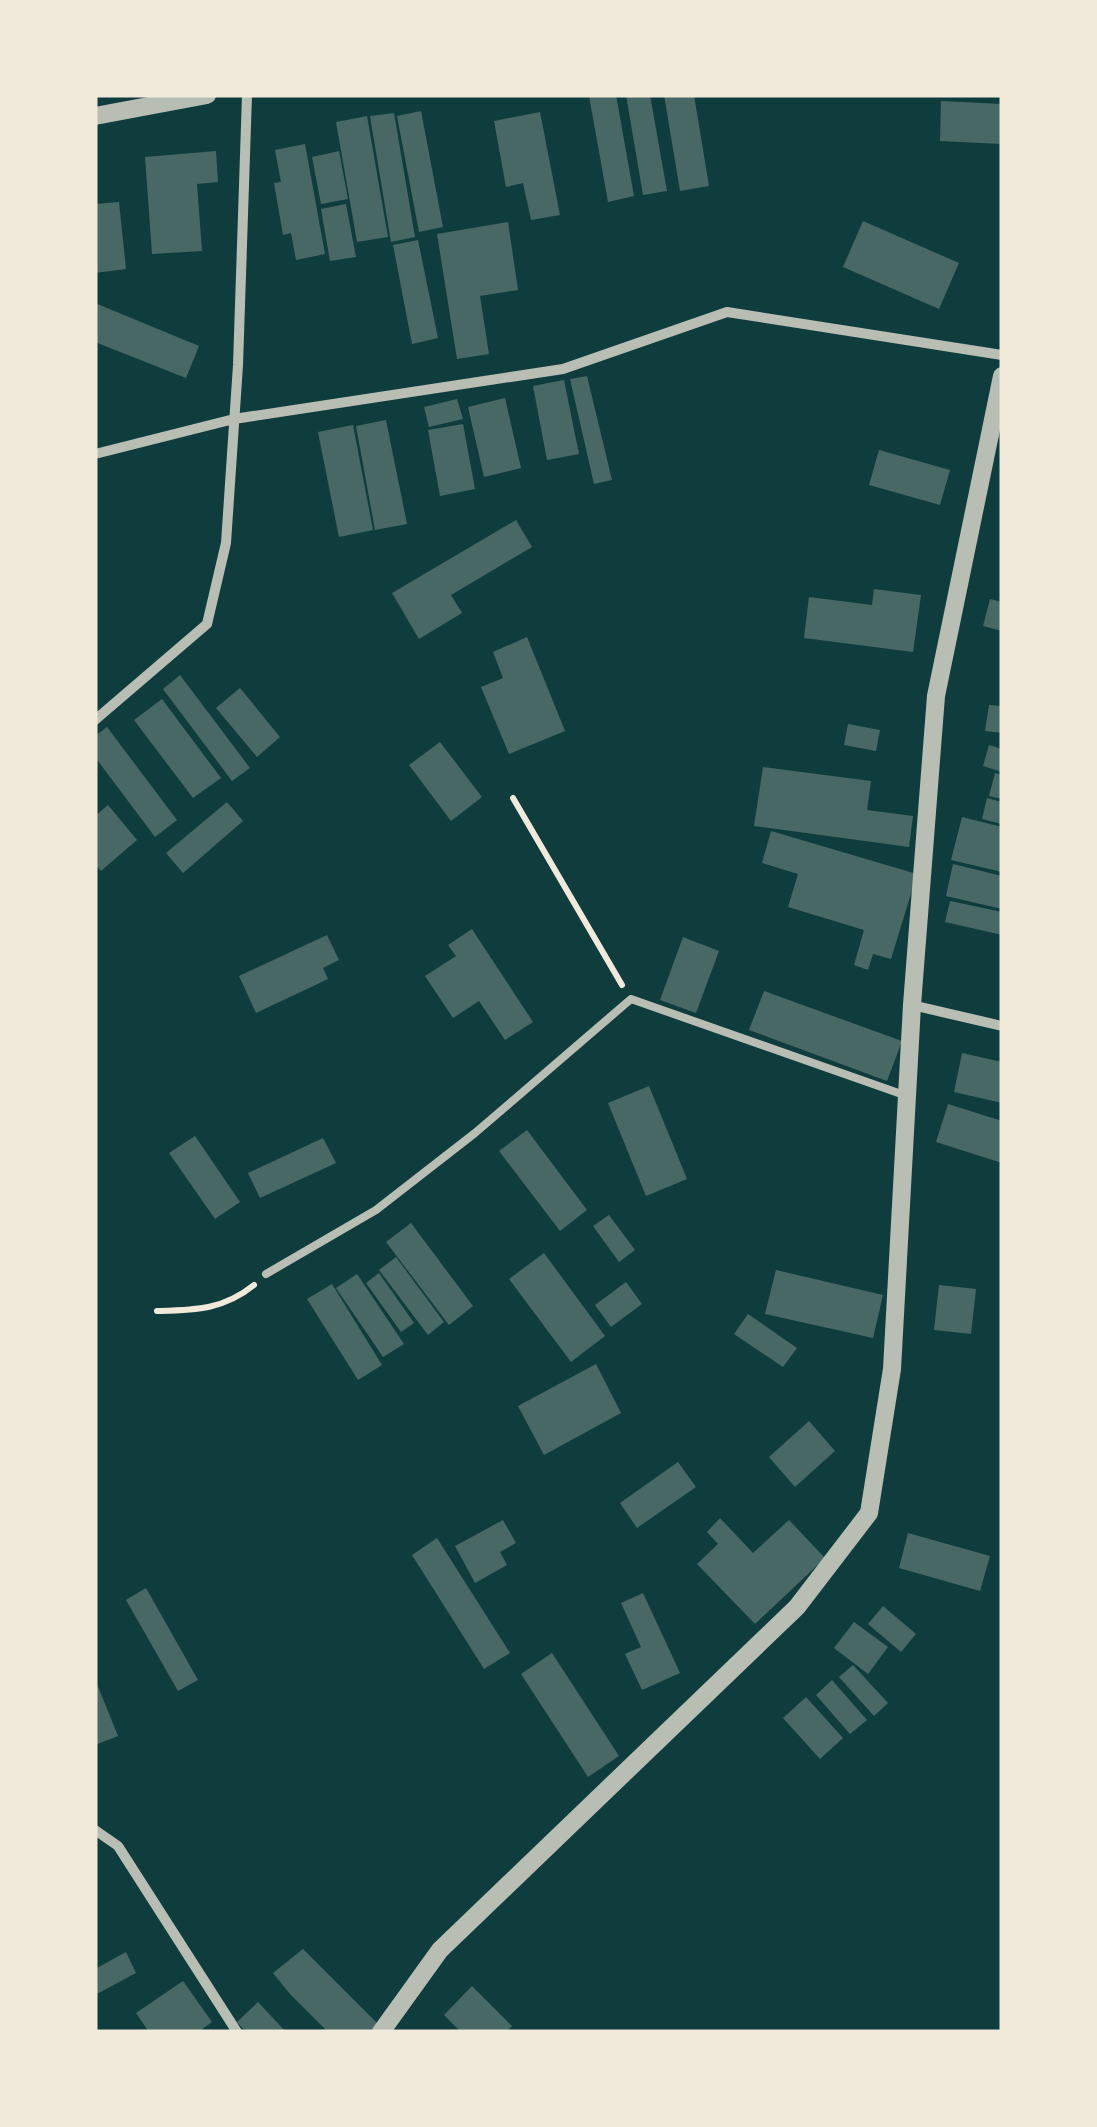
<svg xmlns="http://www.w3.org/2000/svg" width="1097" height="2127" font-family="'Source Sans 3',sans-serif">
<rect width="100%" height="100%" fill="#0f3d3e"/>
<path fill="#486865" d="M596 95H616L634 196 608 202 589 96Z
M626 95H650L667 191 643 195Z
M664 95H694L709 186 680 191Z
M941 101 1002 104V144L940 141Z
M421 111 443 227 419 232 397 116Z
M540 112 560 215 531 220 523 183 506 187 494 121Z
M394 113 415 237 391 242 370 116Z
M367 116 388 237 357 242 336 122Z
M305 144 325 254 296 260 291 233 283 235 274 183 281 182 275 150Z
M216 151 218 182 197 184 202 251 152 254 145 157Z
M339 151 348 199 321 204 312 157Z
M119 202 126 269 95 273V204Z
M346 204 356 257 330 261 321 209Z
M863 221 959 263 939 309 843 267Z
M508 222 518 290 480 296 489 354 457 359 437 234Z
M418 240 438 338 412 344 393 245Z
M95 303 199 346 186 378 95 342Z
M587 376 612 480 594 484 570 379Z
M564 380 579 454 547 460 533 386Z
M505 398 521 468 484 477 468 407Z
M457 399 463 419 429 427 424 407Z
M386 420 407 524 375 530 356 426Z
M463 424 475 489 440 496 428 430Z
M353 425 373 530 339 537 318 432Z
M879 450 950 470 940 505 869 485Z
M516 520 532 547 451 595 462 613 419 639 392 593Z
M874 589 921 595 913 652 804 638 809 597 872 605Z
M990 599 1002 602V631L983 626Z
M527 637 565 731 509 754 481 687 503 678 493 652Z
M180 675 250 768 232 781 163 689Z
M240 688 280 737 257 757 216 708Z
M162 699 221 778 193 798 134 720Z
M989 705 1002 706V733L985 731Z
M848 724 880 730 876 751 844 745Z
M107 727 177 820 155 837 95 757V736Z
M440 742 482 797 451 821 409 765Z
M989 745 1002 749V772L983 766Z
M763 767 871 781 867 810 913 816 909 847 754 826Z
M995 773 1002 775V799L989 796Z
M987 798 1002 802V824L982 819Z
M227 802 243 821 183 873 166 853Z
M108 805 137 840 101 871 95 864V816Z
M962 817 1002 827V872L951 860Z
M771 831 917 874 891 959 873 954 868 970 854 965 864 930 788 907 798 874 762 863Z
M953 864 1002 876V909L946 896Z
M950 901 1002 912V935L945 922Z
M472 929 533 1022 505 1040 479 1001 453 1018 425 976 456 956 448 945Z
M327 935 339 960 323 968 328 979 256 1013 239 976Z
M683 937 719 951 696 1013 660 1000Z
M764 991 902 1041 887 1081 749 1030Z
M962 1053 1002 1062V1103L954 1092Z
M649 1086 687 1179 646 1196 608 1103Z
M948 1104 1002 1121V1163L936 1142Z
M527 1130 587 1210 560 1231 499 1151Z
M195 1136 240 1202 215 1219 169 1153Z
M323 1138 336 1163 260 1198 248 1173Z
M609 1215 635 1250 619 1262 593 1226Z
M411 1223 473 1306 449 1325 386 1242Z
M544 1253 605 1336 571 1362 509 1279Z
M396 1257 444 1322 428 1335 379 1270Z
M776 1270 883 1295 873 1338 765 1314Z
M379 1273 414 1323 401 1332 366 1283Z
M357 1274 404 1344 383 1357 336 1288Z
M626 1282 642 1304 611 1327 595 1305Z
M332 1284 382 1365 358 1380 307 1299Z
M939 1285 976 1289 971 1334 934 1330Z
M748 1314 797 1348 783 1367 734 1334Z
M596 1364 621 1413 544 1455 518 1406Z
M809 1421 835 1451 795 1487 769 1457Z
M678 1462 696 1487 637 1528 620 1503Z
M720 1518 753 1553 789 1520 825 1558 755 1624 697 1564 718 1544 707 1532Z
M503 1520 516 1543 500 1552 507 1565 475 1583 455 1546Z
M908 1533 990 1556 980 1591 899 1568Z
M437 1538 510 1653 484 1669 412 1555Z
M146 1588 198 1680 178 1691 126 1600Z
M643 1593 680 1673 642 1690 625 1654 641 1647 621 1603Z
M883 1606 916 1634 901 1652 868 1624Z
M854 1622 888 1647 868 1674 834 1648Z
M552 1653 619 1756 588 1777 521 1674Z
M853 1665 888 1703 874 1716 839 1677Z
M95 1679 118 1736 95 1745Z
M832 1680 867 1720 850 1734 816 1695Z
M806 1697 843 1738 820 1759 783 1718Z
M303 1949 380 2026 376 2032H328L290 1994 273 1973Z
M126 1952 136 1973 95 1995V1969Z
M183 1981 212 2022 198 2032H149L136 2013Z
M472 1986 512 2026 506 2032H461L444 2015Z
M258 2002 286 2032H246L237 2022Z"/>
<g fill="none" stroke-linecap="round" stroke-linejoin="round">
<path stroke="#f1e9da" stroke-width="6" d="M513 798 622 985
M157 1311C195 1310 223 1310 254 1285"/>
<path stroke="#b8beb3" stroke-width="8" d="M266 1274 376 1210 475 1133 631 999 907 1096"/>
<path stroke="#b8beb3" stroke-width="10" d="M95 454 234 419 563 369 727 312 1002 355
M95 720 207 624 226 543 238 365 247 95
M912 1005 1002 1026
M95 1830 118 1846 237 2032"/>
<path stroke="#b8beb3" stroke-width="18" d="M95 116 207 95
M381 2032 440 1950 797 1607 869 1513 892 1369 912 1005 936 696 1002 376"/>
</g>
<rect width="1097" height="2127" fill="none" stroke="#f1e9da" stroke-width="195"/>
</svg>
